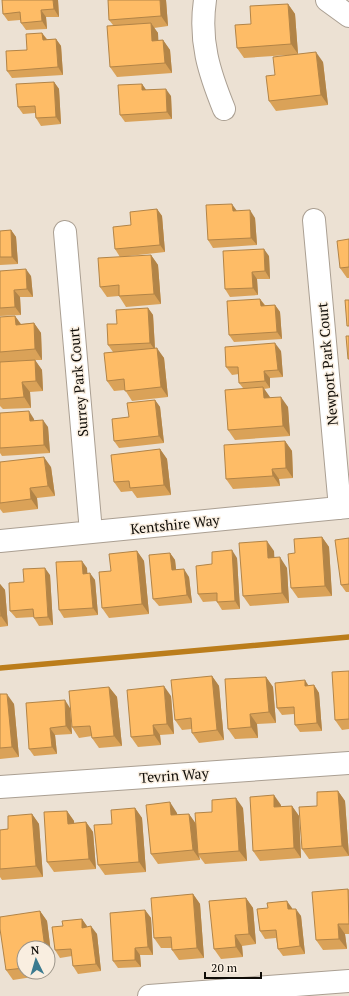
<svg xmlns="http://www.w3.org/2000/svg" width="349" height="996" font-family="'PT Serif',serif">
<rect width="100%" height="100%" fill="#ece1d3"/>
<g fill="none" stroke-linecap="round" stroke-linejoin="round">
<path stroke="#bb7d1b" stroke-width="5.5" d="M0 668 349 637"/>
<g stroke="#aa9f92" stroke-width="24">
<path id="minor" d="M205 0C199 41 209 72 224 109
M327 0 349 16
M314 220 340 508
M65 232 91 532
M0 541 349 507
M0 787 349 763
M149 996 349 981"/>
</g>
<use href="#minor" stroke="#fff" stroke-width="22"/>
</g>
<path fill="#daa258" d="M2 0H58L59 17H46L47 29 26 30 21 23 20 20 8 21 3 14Z
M108 0H166L168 26 154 28 158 33V41L163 40 170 50 172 73 117 77 110 67 113 25 109 20Z
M288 4 295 14 298 54 323 62 328 105 276 111 269 101 288 55 244 58 237 48 251 24Z
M42 33 47 39H56L61 46 63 75 12 78 7 71Z
M54 82 59 89 61 124 41 126 36 118 35 113 23 114 18 107Z
M142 84 146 90 171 96 172 119 125 122 120 115Z
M157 209 162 216 165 252 120 257 115 249 131 225Z
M237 211 255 218 257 245 213 248 208 240Z
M0 230V231L11 230 16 237 18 264 0 265Z
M349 239V278H347L340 268Z
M151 255 158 265 161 304 126 307 119 296 107 297 100 287Z
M269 256 270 279H257L258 295 230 297 225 289Z
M0 271 31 276 33 297H20L21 315 0 316Z
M260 299 265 305H275L280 312 282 339 234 342 229 335Z
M148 308 153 315 155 348 164 358 168 397 132 401 125 390 114 391 107 381 113 352 108 345 117 324Z
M15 316 21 324 34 323 41 333 42 360H35L42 370 43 391 30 392 31 408 3 409 0 406V317Z
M281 351 283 377 270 378V388L264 389 270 398 288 407 290 436 235 440 228 430 243 388 239 383V374L232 375 226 367Z
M155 400 160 407 164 443 119 448 114 441 129 417Z
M0 413 34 419V421L48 427 50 453 2 456 0 453Z
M285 441 292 451 293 478 279 479 280 486 233 489 226 479Z
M160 449 167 459 171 495 137 498 132 491 121 492 114 482Z
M0 462 51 467 55 496 37 498 38 509 3 513 0 509Z
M322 537 329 547 332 596 298 598 291 588 295 553Z
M349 538V592H346L341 585Z
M137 551 144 561 149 614 109 618 102 608 111 571Z
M274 551V558L287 568 289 603 250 606 243 596Z
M170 553 175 560 176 570 189 577 192 603 159 606 153 599Z
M237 558 240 609 222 610 217 602V601L203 602 198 594 212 564Z
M87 568V573L95 580 98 615 64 618 59 610Z
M50 575 53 625 39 626 34 618V617L16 618 10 611 24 582Z
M0 584 5 590 8 626 0 627Z
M349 671V729L342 730 335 720Z
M212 676 219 686 224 740 199 743 192 733V729L182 730 175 720Z
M266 677 273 687 276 723 257 724 258 738 235 739 228 729Z
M314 685 319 693 322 731 300 732 295 725 294 714 282 715 277 708 309 686Z
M109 687 117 697 122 746 99 748 92 738V736L79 738 72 727Z
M0 694 14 704 19 757 0 759Z
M171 696 174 734 160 735 161 745 138 747 131 737Z
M70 708 72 734 55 735 57 754 34 756 29 749Z
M338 791 345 801 349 856 309 859 302 849 317 806Z
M281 805V807L292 806 299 816 301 858 260 861 253 851Z
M135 808 142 818 146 872 105 875 98 865 112 824Z
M243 808 247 861 205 864 199 856 200 860 158 864 151 854 177 813V815L189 814 196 824 212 812Z
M67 811 74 821V823L86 822 93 832 96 869 54 872 47 862Z
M32 814 39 824 43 877 2 880 0 877V830L8 829Z
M348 889 349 890V934H345L347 949 323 950 316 940Z
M193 894 200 904 204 958 179 960 172 950V948H161L154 938Z
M246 898 253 908 256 944 242 946 243 957 221 959 214 949Z
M292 908V909L301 916 305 954 283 956 278 949 276 938 265 939 260 931Z
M145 910 151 918 153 955H140L141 967 118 968 113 961Z
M40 911 47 921 52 961H48V948H24V972H38L39 976 13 980 6 970Z
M82 919 87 927 97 934 101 971 78 974 73 966 72 956 60 958 55 950 63 926Z"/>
<path fill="#b28447" d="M53 0H58L59 17 54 9Z
M160 0H166L168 26 161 16Z
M288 4 295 14 298 54 291 44Z
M41 10 46 17 47 29 42 21Z
M151 23 158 33 159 51 152 41Z
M42 33 47 40H43Z
M56 39 61 46 63 75 58 67Z
M163 40 170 50 172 73 165 63Z
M316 52 323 62 328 105 321 95Z
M54 82 59 89 61 124 56 117Z
M142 84 147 91 142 90Z
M166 89 171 96 172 119 167 112Z
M232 204 237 211H233Z
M157 209 162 216 165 252 160 245Z
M250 210 255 218 257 245 251 238Z
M11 230 16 237 18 264 12 257Z
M264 249 269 256 270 279 265 271Z
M151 255 158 265 161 304 154 294Z
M26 269 31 276 33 297 27 289Z
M252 272 257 279 258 295 253 288Z
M14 290 20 297 21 315 15 307Z
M260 299 265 306H261Z
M275 305 280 312 282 339 277 332Z
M148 308 153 315 155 350 150 343Z
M15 316 22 326 16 325Z
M34 323 41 333 42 360 35 349Z
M275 343 281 351 283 377 278 370Z
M157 348 164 358 168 397 161 387Z
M35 360 42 370 43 391 36 381Z
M264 371 270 378V388L265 381Z
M22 382 30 392 31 408 24 397Z
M263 387 270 397 271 408 264 398Z
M281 397 288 407 290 436 283 426Z
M155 400 160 407 164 443 159 436Z
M29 411 34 419 35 428 30 421Z
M43 420 48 427 50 453 44 445Z
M285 441 292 451 293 478 286 468Z
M160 449 167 459 171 495 164 485Z
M44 457 51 467 55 496 48 486Z
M272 469 279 479 280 486 273 476Z
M30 488 37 498 38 509 31 499Z
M322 537 329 547 332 596 325 586Z
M267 541 274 551 275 568 268 558Z
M232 550 237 558 240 609 235 601Z
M137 551 144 561 149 614 142 604Z
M170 553 175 560 177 578 172 570Z
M280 557 287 568 289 603 282 593Z
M82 561 87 568 88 581 83 574Z
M45 568 50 575 53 625 48 617Z
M184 569 189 577 192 603 187 595Z
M90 573 95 580 98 615 93 608Z
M0 584 5 590 8 626 1 616 0 603Z
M212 676 219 686 224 740 217 730Z
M266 677 273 687 276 723 269 712Z
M305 680 310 688 305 686Z
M314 685 319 693 322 731 317 723Z
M164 686 171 696 174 734 167 724Z
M109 687 117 697 122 746 114 736Z
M7 694 14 704 19 757 12 747Z
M65 700 70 708 72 734 66 726Z
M250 714 257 724 258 738 251 727Z
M153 725 160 735 161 745 154 735Z
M50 728 55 735 57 754 52 747Z
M338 791 345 801 349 856 342 846Z
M274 795 281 805V817L274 807Z
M236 798 243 808 247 861 239 851Z
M170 802 177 813 178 825 171 815Z
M292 806 299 816 301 858 294 848Z
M135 808 142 818 146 872 139 862Z
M67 811 74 821 75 834 68 824Z
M32 814 39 824 43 877 36 866Z
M189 814 196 824 198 854 199 856 200 860 193 850Z
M86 822 93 832 96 869 89 859Z
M193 894 200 904 204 958 197 948Z
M246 898 253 908 256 944 249 934Z
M287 901 292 908 293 917 288 909Z
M296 909 301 916 305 954 300 946Z
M145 910 151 918 153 955 148 947Z
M40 911 47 921 52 961 48 954V948H45Z
M82 919 87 926 88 935 82 928Z
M338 924 345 934 347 949 339 939Z
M91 926 97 934 101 971 96 964Z
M235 935 242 946 243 957 236 947Z
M135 948 140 955 141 967 135 960Z
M35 972H38L39 976Z"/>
<path fill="#febc66" stroke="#b28447" d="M2 0H53L54 9 41 10 42 21 21 23 20 12 3 14Z
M108 0H160L161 16 109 20Z
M288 4 291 44 237 48 235 25 251 24 250 6Z
M151 23 152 41 163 40 165 63 110 67 107 26Z
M42 33 43 40 56 39 58 67 7 71 6 51 27 50 26 34Z
M316 52 321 95 269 101 266 76 275 75 273 57Z
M54 82 56 117 36 118 35 106 18 107 16 84Z
M142 84V90L166 89 167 112 120 115 118 85Z
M232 204 233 211 250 210 251 238 208 240 206 205Z
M157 209 160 245 115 249 113 227 131 225 130 212Z
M11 230 12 257H0V231Z
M349 239V267L340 268 337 241Z
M264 249 265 271 252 272 253 288 225 289 223 251Z
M151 255 154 294 119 296V285L100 287 98 258Z
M26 269 27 289 14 290 15 307 0 308V271Z
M260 299 261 306 275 305 277 332 229 335 227 301Z
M345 300H349V326H347Z
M148 308 150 343 108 345 107 324H117L116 310Z
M15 316 16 325 34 323 35 349 0 352V317Z
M346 336H349V359H348Z
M275 343 278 370 264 371 265 381 239 383 238 367H226L225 347Z
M157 348 161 387 125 391 124 379 107 381 104 353Z
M35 360 36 381 22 382 24 397 0 399V362Z
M263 387 264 398 281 397 283 426 228 430 225 390Z
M155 400 159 436 114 441 112 419 129 417 127 403Z
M29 411 30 421 43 420 44 445 0 448V413Z
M285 441 286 468 272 469 273 476 226 479 224 445Z
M160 449 164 485 130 488 129 481 114 482 111 455Z
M44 457 48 486 30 488 31 499 0 503V462Z
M322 537 325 586 291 588 288 554 295 553 294 539Z
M349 538V584L341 585 335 540Z
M267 541 268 558 280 557 282 593 243 596 239 543Z
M232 550 235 601 217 602V593L198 594 196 566 212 564V552Z
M137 551 142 604 102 608 99 572 111 571 109 554Z
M170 553 172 570 184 569 187 595 153 599 149 555Z
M82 561 83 574 90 573 93 608 59 610 56 562Z
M45 568 48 617 34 618 33 609 10 611 9 583 24 582 23 569Z
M0 603 1 616H0Z
M349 671V719L335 720 332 672Z
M212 676 217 730 192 733 191 718 175 720 171 680Z
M266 677 269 712 250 714 251 727 228 729 225 679Z
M305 680V686L314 685 317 723 295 725 294 707 277 708 275 683Z
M164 686 167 724 153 725 154 735 131 737 127 690Z
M109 687 114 736 92 738 90 726 72 727 69 691Z
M0 694H7L12 747 0 748Z
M65 700 66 726 50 728 52 747 29 749 26 703Z
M338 791 342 846 302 849 299 807 317 806V792Z
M274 795V807L292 806 294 848 253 851 250 797Z
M236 798 239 851 198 854 195 813 212 812V800Z
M170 802 171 815 189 814 193 850 151 854 146 805Z
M135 808 139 862 98 865 94 825 112 824 111 810Z
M67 811 68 824 86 822 89 859 47 862 44 812Z
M32 814 36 866 0 869V830L8 829V816Z
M348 889 349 924H338L339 939 316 940 312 892Z
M193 894 197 948 172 950 171 937 154 938 151 898Z
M246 898 249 934 235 935 236 947 214 949 209 901Z
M287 901 288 909H296L300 946 278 949 276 930 260 931 257 909 268 908 267 903Z
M145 910 148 947 135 948V960L113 961 110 913Z
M40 911 45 948H24V968L6 970 0 929V917Z
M82 919V928L91 926 96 964 73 966 71 949 55 950 52 927 63 926 62 921Z"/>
<g text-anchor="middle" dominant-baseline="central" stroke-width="3" stroke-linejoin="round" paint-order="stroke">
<g font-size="14" fill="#0f0c07" stroke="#f9eee0">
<text transform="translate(327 364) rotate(-95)">Newport Park Court</text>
<text transform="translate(78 382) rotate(-95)">Surrey Park Court</text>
<text transform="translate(175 524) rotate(-6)">Kentshire Way</text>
<text transform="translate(174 775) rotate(-4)">Tevrin Way</text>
</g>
</g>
<g transform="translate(36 960) rotate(355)"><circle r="19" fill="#f9eee0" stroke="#9b9489"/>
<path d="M0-3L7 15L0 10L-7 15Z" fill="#3b7a8f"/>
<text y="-6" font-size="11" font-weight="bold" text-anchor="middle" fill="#0f0c07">N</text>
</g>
<path d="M205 972v6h56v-6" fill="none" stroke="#0f0c07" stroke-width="2"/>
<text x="211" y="972" font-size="12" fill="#0f0c07" stroke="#f9eee0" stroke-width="3" paint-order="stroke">20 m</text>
</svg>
